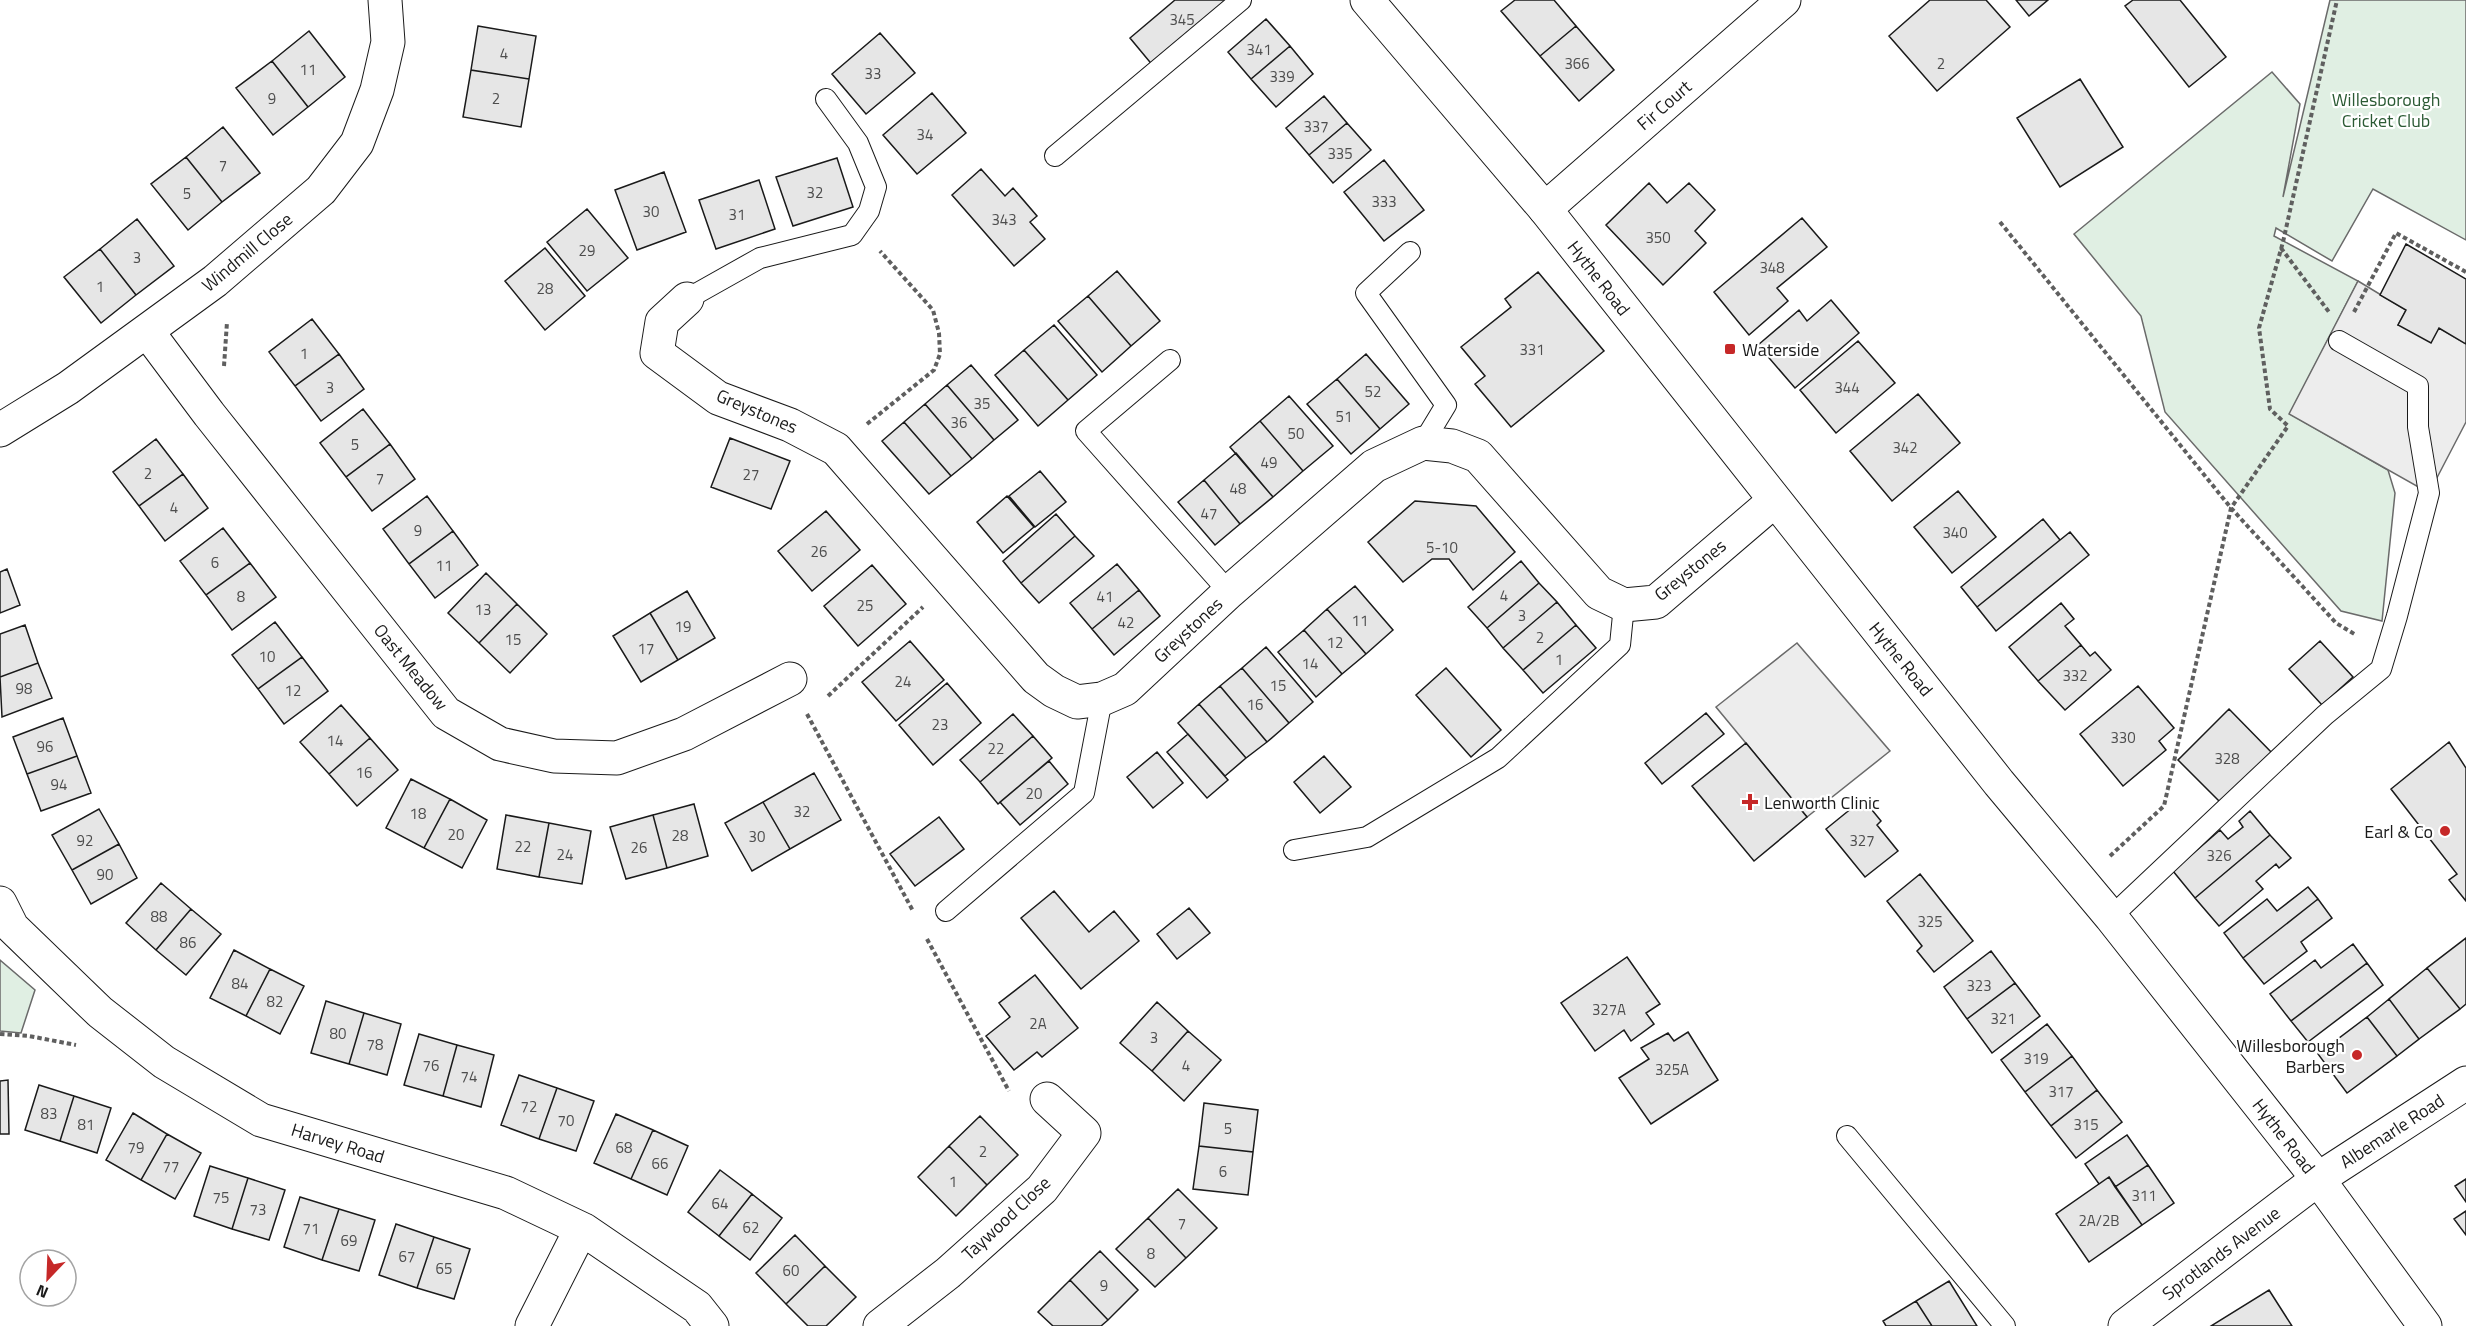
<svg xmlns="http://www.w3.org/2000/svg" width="2466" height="1326" font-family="'Titillium Web',sans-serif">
<rect width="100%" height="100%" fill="#fff"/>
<path fill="#e0efe3" stroke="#6a6a6a" stroke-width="1.5" d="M2330 0H2466V240L2373 189 2332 261 2276 228 2274 236 2358 281 2290 414 2388 470 2395 493 2382 621 2341 611 2165 412 2141 316 2074 234 2272 72 2300 104 2283 197Z
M0 960 35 990 21 1033 0 1031Z"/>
<path fill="#ededed" stroke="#6a6a6a" stroke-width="1.5" d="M2358 281 2406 310 2398 325 2439 328 2466 344V422L2429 493 2289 414Z
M1797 643 1890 751 1807 817 1716 707Z"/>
<path fill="#e6e6e6" stroke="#1a1a1a" stroke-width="1.5" d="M1175 0H1235L1154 67 1130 38Z
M1515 0H1554L1576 26 1540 56 1501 11Z
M1930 0H1986L2010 27 1937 91 1889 36Z
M2016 0H2048L2029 16Z
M2133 0H2180L2226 57 2189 87 2125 6Z
M1266 19 1290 46 1251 79 1228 52Z
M478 26 536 36 529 79 471 70Z
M1576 26 1614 70 1579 101 1540 56Z
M309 31 345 77 308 107 272 61Z
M880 33 915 73 866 114 832 74Z
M1290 46 1313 74 1276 107 1251 79Z
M272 61 308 107 273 135 236 88Z
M471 70 529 79 521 127 463 117Z
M2080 79 2123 147 2060 187 2017 118Z
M932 93 966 133 917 174 883 135Z
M1324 96 1347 123 1309 155 1286 128Z
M1347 123 1371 150 1333 183 1309 155Z
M223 127 260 173 222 202 186 157Z
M186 157 222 202 188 230 151 184Z
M837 158 853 207 793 226 776 177Z
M1384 160 1424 210 1384 241 1344 192Z
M981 169 1005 196 1013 188 1037 216 1030 222 1045 239 1014 266 952 195Z
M664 172 686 232 637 250 615 190Z
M759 180 775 229 716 249 699 200Z
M1649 183 1667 203 1689 183 1715 210 1695 231 1706 243 1663 285 1606 225Z
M587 209 628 258 587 291 547 242Z
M1802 218 1827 247 1777 288 1788 301 1749 335 1714 292Z
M137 219 174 266 136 295 100 249Z
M2406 244 2466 279V344L2439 328 2431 343 2398 325 2406 310 2380 295Z
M545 248 585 296 545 330 505 281Z
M100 249 136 295 101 323 64 277Z
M1117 271 1160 321 1131 346 1088 296Z
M1538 272 1604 351 1511 427 1475 384 1485 376 1461 347 1511 307 1505 299Z
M1088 296 1131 346 1102 372 1058 321Z
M1831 300 1859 333 1795 388 1758 345 1799 310 1807 321Z
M312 319 339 354 295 386 269 352Z
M1054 325 1097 375 1068 400 1024 350Z
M1858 341 1895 383 1836 433 1800 390Z
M1024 350 1068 400 1038 426 995 375Z
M339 354 364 389 321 421 295 386Z
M1366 354 1409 404 1380 429 1337 379Z
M971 365 1018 420 994 440 947 385Z
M1337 379 1380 429 1351 454 1307 404Z
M947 385 994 440 972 459 925 404Z
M1918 394 1960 443 1892 501 1850 451Z
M1289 396 1333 446 1303 471 1260 421Z
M925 404 972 459 951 476 904 422Z
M363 409 390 444 346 477 320 443Z
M1260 421 1303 471 1273 497 1230 447Z
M904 422 951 476 929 494 882 441Z
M730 438 790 461 771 509 711 487Z
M156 439 183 474 139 506 113 472Z
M390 444 415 479 372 511 346 477Z
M1236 453 1273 497 1240 524 1204 480Z
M1040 471 1066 502 1035 527 1009 496Z
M183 474 208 508 165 541 139 506Z
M1204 480 1240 524 1215 545 1178 502Z
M1958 491 1996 537 1952 573 1914 527Z
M427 496 453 531 409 564 383 529Z
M1007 496 1034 527 1003 553 977 522Z
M1415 501 1476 506 1515 552 1473 590 1449 559H1432L1403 582 1368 542Z
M826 511 860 550 812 591 778 551Z
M1056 514 1075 536 1021 583 1003 561Z
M2043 519 2060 540 1977 607 1961 587Z
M223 528 250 563 206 595 180 561Z
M453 531 478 565 435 598 409 564Z
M2070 532 2089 555 1996 631 1977 607Z
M1075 536 1094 556 1039 603 1021 583Z
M1521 561 1539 583 1487 628 1468 607Z
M250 563 276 597 232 630 206 595Z
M1117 564 1139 590 1092 629 1070 603Z
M872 565 906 604 858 646 824 606Z
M7 569 20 605 0 613V572Z
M486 573 517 604 479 643 448 613Z
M1539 583 1557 602 1503 648 1487 628Z
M1355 586 1393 630 1366 654 1327 609Z
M1139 590 1160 616 1114 655 1092 629Z
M687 591 715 638 678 660 650 613Z
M1557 602 1576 625 1523 670 1503 648Z
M2061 603 2074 619 2065 626 2081 645 2038 681 2009 647Z
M517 604 547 634 510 673 479 643Z
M1327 609 1366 654 1342 674 1304 630Z
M650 613 678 660 641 682 613 636Z
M275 622 302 657 258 689 232 655Z
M25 625 38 663 0 677V634Z
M1576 625 1596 648 1543 693 1523 670Z
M1304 630 1342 674 1316 697 1278 652Z
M910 641 944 680 896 721 862 682Z
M2320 641 2353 677 2322 705 2289 669Z
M2081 645 2090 656 2095 652 2111 670 2065 710 2038 681Z
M1266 647 1313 702 1289 723 1242 668Z
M302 657 328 691 284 724 258 689Z
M38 663 52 698 2 717 0 677Z
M1242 668 1289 723 1267 742 1220 686Z
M1446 668 1501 730 1471 757 1416 695Z
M947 683 981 723 933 765 899 725Z
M1220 686 1267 742 1246 758 1199 704Z
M2138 686 2174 728 2159 741 2166 750 2123 786 2080 734Z
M1199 704 1246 758 1225 776 1178 723Z
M341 705 370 738 329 774 300 742Z
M2229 709 2275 756 2224 806 2178 760Z
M1706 713 1724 734 1662 784 1645 763Z
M1013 714 1033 736 980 782 960 760Z
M63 718 77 756 27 774 13 737Z
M1188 734 1228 780 1207 798 1167 752Z
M1033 736 1052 758 998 804 980 782Z
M370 738 398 770 357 806 329 774Z
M2449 742 2466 768V901L2449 880 2457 874 2391 789Z
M1746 743 1807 817 1754 861 1692 786Z
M1157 752 1183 783 1153 808 1127 777Z
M77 756 91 793 41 811 27 774Z
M1324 756 1351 787 1320 813 1294 782Z
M1049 761 1068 784 1020 825 1000 802Z
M814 773 841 820 790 849 763 802Z
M411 779 450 799 424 848 386 828Z
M450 799 487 820 462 868 424 848Z
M1863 799 1881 821 1877 825 1898 851 1865 877 1826 829Z
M763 802 790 849 752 871 725 823Z
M694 804 708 856 667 868 653 815Z
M99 809 119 844 72 870 52 835Z
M2250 811 2270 835 2195 898 2173 871 2220 830 2228 839 2243 827 2239 821Z
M506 815 549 823 539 877 497 869Z
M653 815 667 868 626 879 610 827Z
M939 817 964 849 915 886 890 854Z
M549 823 591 831 582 884 539 877Z
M2270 835 2291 858 2279 868 2276 864 2256 881 2263 889 2219 926 2195 898Z
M119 844 137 878 91 904 72 870Z
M1920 874 1973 941 1934 972 1917 951 1922 946 1887 901Z
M161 883 191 909 156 950 126 923Z
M2308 887 2318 899 2243 958 2224 933 2267 899 2277 911Z
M1054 891 1089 932 1114 911 1139 941 1081 989 1021 918Z
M2318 899 2332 918 2301 942 2307 951 2264 984 2243 958Z
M1189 908 1210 933 1177 959 1157 934Z
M191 909 221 934 186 975 156 950Z
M2466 938V1004L2460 1009 2427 968Z
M2353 944 2367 963 2291 1021 2270 994 2315 960 2321 968Z
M234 950 270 969 246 1016 210 998Z
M1991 951 2015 983 1967 1019 1944 987Z
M1627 957 1660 1004 1646 1013 1654 1024 1631 1041 1624 1030 1595 1051 1561 1003Z
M2367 963 2383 985 2308 1042 2291 1021Z
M2427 968 2460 1009 2419 1039 2389 999Z
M270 969 304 986 280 1034 246 1016Z
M1035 975 1078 1028 1042 1057 1037 1052 1014 1070 986 1036 1010 1017 999 1003Z
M2015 983 2040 1016 1992 1053 1967 1019Z
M2389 999 2419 1039 2397 1056 2367 1017Z
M326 1001 364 1013 349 1064 311 1053Z
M1157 1002 1188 1031 1152 1071 1120 1043Z
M364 1013 401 1024 387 1075 349 1064Z
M2367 1017 2397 1056 2347 1093 2318 1054Z
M2047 1024 2072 1056 2025 1092 2001 1060Z
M1188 1031 1221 1060 1184 1101 1152 1071Z
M1688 1032 1718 1080 1651 1124 1619 1078 1649 1059 1641 1048 1668 1033 1674 1041Z
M419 1034 457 1045 443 1096 404 1085Z
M457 1045 494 1055 481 1107 443 1096Z
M2072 1056 2097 1090 2051 1126 2025 1092Z
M519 1075 557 1088 539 1139 501 1125Z
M8 1080 9 1134H0V1081Z
M39 1085 74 1096 60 1141 25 1130Z
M557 1088 594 1101 576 1151 539 1139Z
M2097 1090 2122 1122 2076 1158 2051 1126Z
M74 1096 111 1108 97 1153 60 1141Z
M1204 1103 1258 1110 1253 1152 1199 1146Z
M133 1113 167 1134 141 1180 106 1160Z
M616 1114 653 1130 631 1179 594 1163Z
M980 1116 1018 1155 987 1185 949 1146Z
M653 1130 688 1146 667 1195 631 1179Z
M167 1134 201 1153 175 1199 141 1180Z
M2127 1135 2148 1165 2115 1187 2109 1177 2099 1184 2085 1164Z
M949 1146 987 1185 956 1216 918 1177Z
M1199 1146 1253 1152 1248 1195 1193 1189Z
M2148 1165 2174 1203 2142 1225 2115 1187Z
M210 1166 248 1178 232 1229 194 1216Z
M720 1170 752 1194 719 1236 688 1212Z
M2109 1177 2142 1225 2089 1262 2056 1214Z
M248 1178 285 1190 269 1240 232 1229Z
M2466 1179V1202L2455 1186Z
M1178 1189 1217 1228 1186 1258 1148 1218Z
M752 1194 782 1218 750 1260 719 1236Z
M300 1197 339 1209 322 1260 284 1247Z
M339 1209 375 1220 359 1271 322 1260Z
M2466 1211V1235L2454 1219Z
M1148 1218 1186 1258 1155 1287 1116 1249Z
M396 1224 434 1237 417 1288 379 1275Z
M795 1235 825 1266 786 1304 756 1273Z
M434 1237 470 1249 454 1299 417 1288Z
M1100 1251 1138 1290 1108 1320 1070 1280Z
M825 1266 856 1297 826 1326H808L786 1304Z
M1070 1280 1108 1320 1101 1326H1053L1038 1312Z
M1949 1281 1977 1326H1932L1916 1301Z
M2269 1290 2292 1326H2211Z
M1916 1301 1932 1326H1886L1883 1321Z"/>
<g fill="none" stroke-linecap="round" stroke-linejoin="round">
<g stroke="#1a1a1a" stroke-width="22">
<path id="service" d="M1055 156 1241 0
M1410 252 1366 293 1446 405 1423 443
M687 299 760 258 852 235 869 211 876 187 858 143 826 99
M1170 360 1086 431 1229 592
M1294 850 1367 837 1498 758 1620 645 1624 605
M946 911 1084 793 1102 699
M2111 917 2325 715 2381 669 2397 616 2429 493 2418 427V386L2339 341
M1847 1136 2005 1326"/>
</g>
<g stroke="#1a1a1a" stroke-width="35">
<path id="minor" d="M1545 209 1784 0
M687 299 662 322 657 353 718 398 790 425 836 449 1036 678 1054 691 1077 702 1102 699 1125 689 1229 592 1374 466 1423 443 1452 446 1478 456 1599 593 1624 605 1656 602 1774 501
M147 331 209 414 446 713 500 744 554 756 617 758 684 734 790 679
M0 430 68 388 215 281 321 190 357 143 377 90 388 42 385 0
M0 903 12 927 100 1012 164 1062 261 1120 506 1193 584 1230 697 1307 712 1326
M532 1326 574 1243 584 1230
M880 1326 948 1273 1042 1189 1084 1133 1047 1099
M2125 1326 2318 1179 2466 1083"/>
</g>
<g stroke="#1a1a1a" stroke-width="35">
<path id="primary" d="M1367 0 1545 209 1999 783 2111 917 2318 1179 2425 1326"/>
</g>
<path stroke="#5f5f5f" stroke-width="4" stroke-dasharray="4.5 3" stroke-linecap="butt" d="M2000 222 2231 508 2336 623 2356 635
M2281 248 2329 312
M2354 312 2396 233 2466 272
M224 366 227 322
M867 424 934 370 940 354 939 333 933 310 880 251
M828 696 923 607
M807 714 913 911
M2110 856 2164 806 2231 508 2288 426 2270 409 2259 328 2283 242 2337 0
M927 939 1009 1091
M0 1034 29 1036 76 1045"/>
<use href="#service" stroke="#fff" stroke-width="20"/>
<use href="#minor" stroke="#fff" stroke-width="33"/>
<use href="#primary" stroke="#fff" stroke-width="33"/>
</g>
<g fill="#c62828" stroke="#fff" stroke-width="2">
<rect x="1724" y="343" width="12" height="12" rx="3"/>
<path d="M1747 793h6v6h6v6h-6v6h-6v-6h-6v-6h6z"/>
<circle cx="2445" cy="831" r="6"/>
<circle cx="2357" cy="1055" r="6"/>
</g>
<g text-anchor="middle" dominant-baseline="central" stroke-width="4.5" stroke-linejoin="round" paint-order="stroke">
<g font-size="15" fill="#4d4d4d">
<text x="1182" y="19">345</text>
<text x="1259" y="49">341</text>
<text x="504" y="53">4</text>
<text x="1577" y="63">366</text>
<text x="1941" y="63">2</text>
<text x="308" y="69">11</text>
<text x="873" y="73">33</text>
<text x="1282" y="76">339</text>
<text x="272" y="98">9</text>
<text x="496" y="98">2</text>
<text x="1316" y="126">337</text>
<text x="925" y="134">34</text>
<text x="1340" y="153">335</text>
<text x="223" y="165">7</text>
<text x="815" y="192">32</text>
<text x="187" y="193">5</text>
<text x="1384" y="201">333</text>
<text x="651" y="211">30</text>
<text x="737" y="214">31</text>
<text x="1004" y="219">343</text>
<text x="1658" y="237">350</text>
<text x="587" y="250">29</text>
<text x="137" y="257">3</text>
<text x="1772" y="267">348</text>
<text x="100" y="286">1</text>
<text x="545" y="288">28</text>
<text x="1532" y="349">331</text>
<text x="304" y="353">1</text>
<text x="330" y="387">3</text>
<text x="1847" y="387">344</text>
<text x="1373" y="391">52</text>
<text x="982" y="403">35</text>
<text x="1344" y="416">51</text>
<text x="959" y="422">36</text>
<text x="1296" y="433">50</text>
<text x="355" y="444">5</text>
<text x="1905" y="447">342</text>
<text x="1269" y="462">49</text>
<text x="148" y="473">2</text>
<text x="751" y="474">27</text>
<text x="380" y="478">7</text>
<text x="1238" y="488">48</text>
<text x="174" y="507">4</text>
<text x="1209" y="513">47</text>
<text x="418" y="530">9</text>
<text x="1955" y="532">340</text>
<text x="1442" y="547">5-10</text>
<text x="819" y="551">26</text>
<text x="215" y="562">6</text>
<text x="444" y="565">11</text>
<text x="1504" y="595">4</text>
<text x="241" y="596">8</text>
<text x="1105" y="596">41</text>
<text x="865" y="605">25</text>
<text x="483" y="609">13</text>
<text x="1522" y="615">3</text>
<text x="1360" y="620">11</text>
<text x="1126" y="622">42</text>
<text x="683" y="626">19</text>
<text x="1540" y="637">2</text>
<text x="513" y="639">15</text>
<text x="1335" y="642">12</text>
<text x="646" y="648">17</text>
<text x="267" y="656">10</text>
<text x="1559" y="659">1</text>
<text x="1310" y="663">14</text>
<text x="2075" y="675">332</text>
<text x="903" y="681">24</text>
<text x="1278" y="685">15</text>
<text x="24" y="688">98</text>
<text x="293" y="690">12</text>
<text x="1255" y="704">16</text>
<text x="940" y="724">23</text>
<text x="2123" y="737">330</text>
<text x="335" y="740">14</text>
<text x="45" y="746">96</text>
<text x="996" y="748">22</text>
<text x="2227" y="758">328</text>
<text x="364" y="772">16</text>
<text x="59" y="784">94</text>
<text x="1034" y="793">20</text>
<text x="802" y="811">32</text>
<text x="418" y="813">18</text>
<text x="456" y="834">20</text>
<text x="680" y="835">28</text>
<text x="757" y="836">30</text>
<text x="85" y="840">92</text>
<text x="1862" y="840">327</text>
<text x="523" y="846">22</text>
<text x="639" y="847">26</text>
<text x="565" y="854">24</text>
<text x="2219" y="855">326</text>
<text x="105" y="874">90</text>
<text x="159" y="916">88</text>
<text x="1930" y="921">325</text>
<text x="188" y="942">86</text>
<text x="240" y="983">84</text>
<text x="1979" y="985">323</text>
<text x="275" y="1001">82</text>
<text x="1609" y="1009">327A</text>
<text x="2003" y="1018">321</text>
<text x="1038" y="1023">2A</text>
<text x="338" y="1033">80</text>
<text x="1154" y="1037">3</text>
<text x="375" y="1044">78</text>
<text x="2036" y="1058">319</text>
<text x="431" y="1065">76</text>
<text x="1186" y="1065">4</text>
<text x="1672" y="1069">325A</text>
<text x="469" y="1076">74</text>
<text x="2061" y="1091">317</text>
<text x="529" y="1106">72</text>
<text x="49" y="1113">83</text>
<text x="566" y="1120">70</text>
<text x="86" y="1124">81</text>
<text x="2086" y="1124">315</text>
<text x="1228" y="1128">5</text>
<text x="136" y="1147">79</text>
<text x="624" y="1147">68</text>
<text x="983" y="1151">2</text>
<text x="660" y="1163">66</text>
<text x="171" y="1166">77</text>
<text x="1223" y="1171">6</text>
<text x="953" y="1181">1</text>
<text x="2144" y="1195">311</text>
<text x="221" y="1197">75</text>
<text x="720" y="1203">64</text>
<text x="258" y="1209">73</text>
<text x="2099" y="1220">2A/2B</text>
<text x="1182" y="1223">7</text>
<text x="751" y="1227">62</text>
<text x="311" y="1228">71</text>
<text x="349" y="1240">69</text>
<text x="1151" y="1253">8</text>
<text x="407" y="1256">67</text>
<text x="444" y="1268">65</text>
<text x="791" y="1270">60</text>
<text x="1104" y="1285">9</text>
</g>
<g font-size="18" fill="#2b5a34" stroke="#fff">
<text x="2386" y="99">Willesborough<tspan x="2386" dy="21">Cricket Club</tspan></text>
</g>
<g font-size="18" fill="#1a1a1a" stroke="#fff">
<text transform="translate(1664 105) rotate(-41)">Fir Court</text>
<text transform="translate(247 252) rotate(-40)">Windmill Close</text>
<text transform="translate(1599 278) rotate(52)">Hythe Road</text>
<text transform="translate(757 411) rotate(23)">Greystones</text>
<text transform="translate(1690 570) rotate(-39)">Greystones</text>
<text transform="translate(1188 630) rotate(-43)">Greystones</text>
<text transform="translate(1901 659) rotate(51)">Hythe Road</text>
<text transform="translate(411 667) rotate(51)">Oast Meadow</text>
<text transform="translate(2392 1131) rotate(-33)">Albemarle Road</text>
<text transform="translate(2284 1136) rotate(52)">Hythe Road</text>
<text transform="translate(338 1143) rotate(17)">Harvey Road</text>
<text transform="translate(1006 1218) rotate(-43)">Taywood Close</text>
<text transform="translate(2221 1253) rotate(-37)">Sprotlands Avenue</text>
</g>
<g font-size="18" fill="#1a1a1a" stroke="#fff" text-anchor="start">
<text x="1742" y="349">Waterside</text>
<text x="1764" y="802">Lenworth Clinic</text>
<text x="2433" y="831" text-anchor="end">Earl &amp; Co</text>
<text x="2345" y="1045" text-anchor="end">Willesborough<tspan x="2345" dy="21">Barbers</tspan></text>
</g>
</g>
<g transform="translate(48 1278) rotate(203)"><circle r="28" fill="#ffffff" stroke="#a3a3a3" stroke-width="1.5"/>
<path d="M0-4.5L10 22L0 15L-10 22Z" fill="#c62828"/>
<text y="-9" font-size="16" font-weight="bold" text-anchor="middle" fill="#1a1a1a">N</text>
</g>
</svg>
